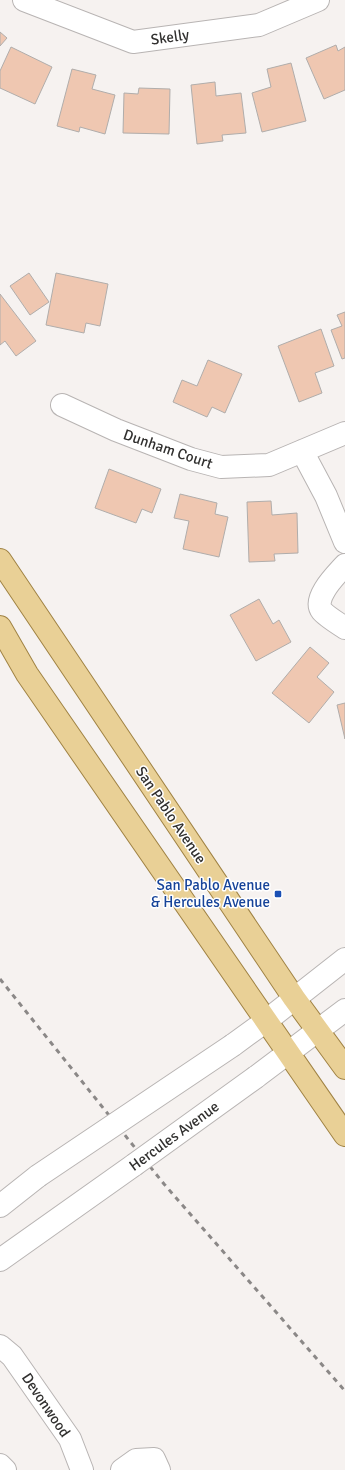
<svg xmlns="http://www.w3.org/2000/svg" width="345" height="1470" font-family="Signika,sans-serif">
<rect width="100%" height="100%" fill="#f6f2f0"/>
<path fill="#efc7b1" stroke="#b0adab" d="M0 32 7 38 0 46Z
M336 45 338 51 345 47V90L324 99 306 58Z
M11 47 52 67 35 104 0 88V71Z
M291 63 306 121 262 132 252 93 271 87 267 69Z
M72 69 96 75 92 89 115 95 105 134 80 127 79 132 57 126Z
M215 82 216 96 241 93 246 133 222 135 223 141 197 144 191 85Z
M139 88 170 89 169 134 123 133 124 93 138 94Z
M29 273 49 302 30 315 10 286Z
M56 273 108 284 100 326 86 323 84 333 46 325Z
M0 294 36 341 16 356 5 341 0 345Z
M345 312V358L342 359 331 330 342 326 337 315Z
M321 329 334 366 315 373 322 393 299 402 278 346Z
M208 360 242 374 225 413 212 407 207 417 173 402 182 380 197 386Z
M109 469 161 489 152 513 142 509 136 523 95 508Z
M180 494 217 503 215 514 228 517 219 557 183 549 189 521 174 518Z
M271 501 272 515 297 513 298 553 274 554 275 561 249 562 247 502Z
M259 599 273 624 279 620 291 642 256 661 230 615Z
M310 647 329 663 317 677 334 692 309 723 272 693Z
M345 703V739L337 705Z"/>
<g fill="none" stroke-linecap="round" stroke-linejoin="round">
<g stroke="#b8b4b3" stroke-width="24">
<path id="minor" d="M24 0 133 42 259 25 318 0
M62 405 116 430 191 459 221 467 269 465 345 433
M302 451 326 496 345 542
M345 565C337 574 312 598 322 611 326 616 339 624 345 628
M233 1045 266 1021 345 959
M256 1077 345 1010
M0 1206 38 1176
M0 1260 134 1165
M0 1346 12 1356 70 1439 82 1470
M0 1465 5 1470
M122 1470 136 1460 154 1459 159 1470"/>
</g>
<g stroke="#a08344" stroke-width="24">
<path id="major" d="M0 560 294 998 345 1068
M0 627 27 674 345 1135"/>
</g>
<use href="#minor" stroke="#fff" stroke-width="22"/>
<use href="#major" stroke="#e9d096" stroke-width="22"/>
<path stroke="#8b8887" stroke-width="3" stroke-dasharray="5 5" stroke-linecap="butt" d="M0 979 164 1184 345 1391"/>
<g stroke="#b8b4b3" stroke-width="24" stroke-linecap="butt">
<path id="minor-bridge" d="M134 1165 256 1077
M38 1176 233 1045"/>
</g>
<use href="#minor-bridge" stroke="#fff" stroke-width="22"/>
</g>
<rect fill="#1a4fb4" stroke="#fff" stroke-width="1.5" x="274" y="890" width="8" height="8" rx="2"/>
<g text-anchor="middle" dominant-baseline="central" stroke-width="3" stroke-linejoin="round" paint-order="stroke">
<g font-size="15" fill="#31302f" stroke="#fff">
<text transform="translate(170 37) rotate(-8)">Skelly</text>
<text transform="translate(168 449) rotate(19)">Dunham Court</text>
<text transform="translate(171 815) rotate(56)">San Pablo Avenue</text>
<text transform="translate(174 1136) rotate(-36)">Hercules Avenue</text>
<text transform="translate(46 1405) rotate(56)">Devonwood</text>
</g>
<g font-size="15" fill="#164399" stroke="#fff" text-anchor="end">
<text x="270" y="885">San Pablo Avenue<tspan x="270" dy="17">&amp; Hercules Avenue</tspan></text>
</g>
</g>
</svg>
